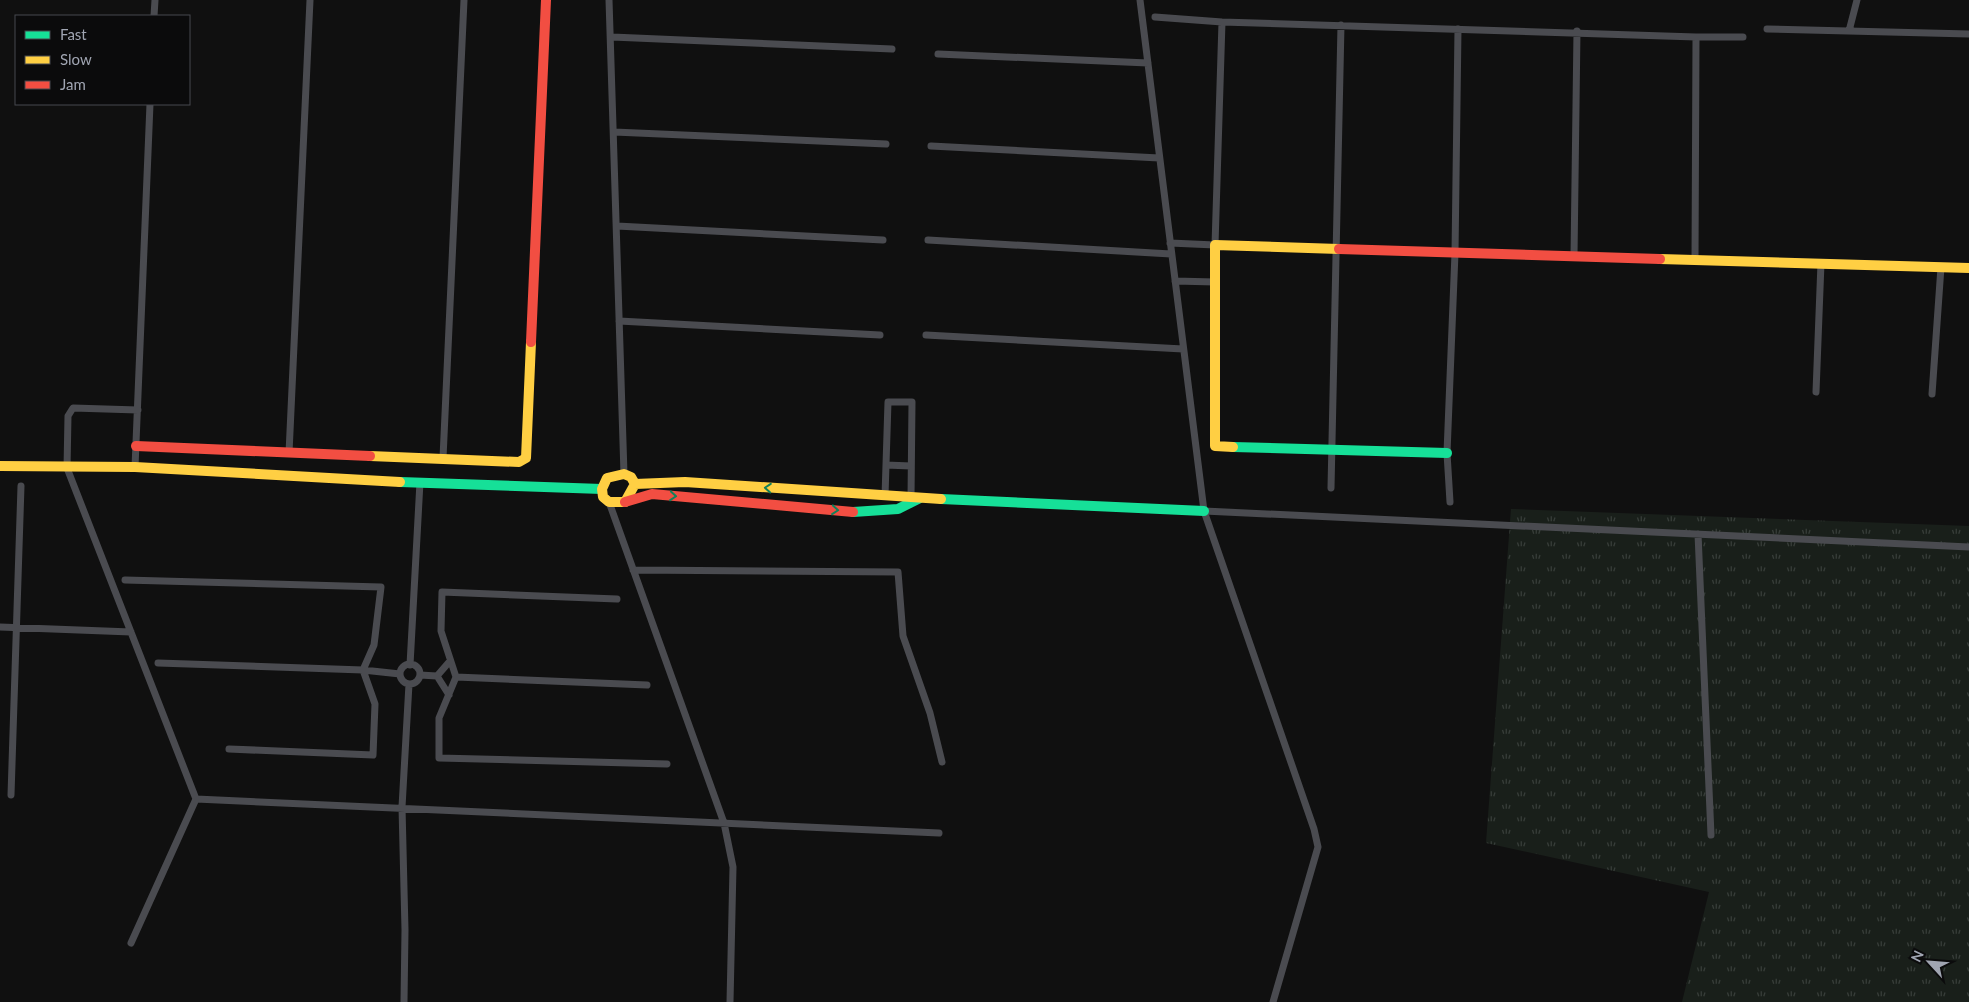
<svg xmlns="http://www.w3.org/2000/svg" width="1969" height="1002" font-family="Lato,sans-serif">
<defs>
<pattern id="grass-tufts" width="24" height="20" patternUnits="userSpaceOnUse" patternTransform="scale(1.25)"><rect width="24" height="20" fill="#191f1a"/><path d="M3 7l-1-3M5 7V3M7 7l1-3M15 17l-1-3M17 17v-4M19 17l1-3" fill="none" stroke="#373d39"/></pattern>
</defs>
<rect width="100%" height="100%" fill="#101010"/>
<path fill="url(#grass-tufts)" d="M1511 509 1969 526V1002H1682L1709 892 1486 843Z"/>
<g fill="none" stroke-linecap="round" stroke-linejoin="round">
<path stroke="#4a4b50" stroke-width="7" d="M609 0 624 474
M1140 0 1204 511 1314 829 1318 847 1273 1002
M154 16 155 0
M1155 17 1222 22 1696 37 1695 260
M1767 29 1969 34
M1849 31 1857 0
M612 37 892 49
M1696 37H1743
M938 54 1148 63
M614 132 886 144
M931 146 1159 158
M617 226 883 240
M928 240 1171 254
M1170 243 1215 245 1222 22
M1574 256 1577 31
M1175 281 1215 282
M619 321 880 335
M926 335 1183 349
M1816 392 1821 263
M1932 394 1941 267
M289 453 310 0
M443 458 464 0
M886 465 911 466
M135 467 150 104
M1331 488 1341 25
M885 496 888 402H912L911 498
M609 502 724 823 733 867 730 1002
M1450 502 1447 453 1455 253 1458 29
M1204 511 1969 547
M1698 534 1711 835
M633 570 898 572 903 636 930 713 942 762
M125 580 381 587 374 645 363 670 375 704 373 755 229 749
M617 599 442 592 441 631 456 677 439 718V758L667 764
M0 627 131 632
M158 663 363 670 400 674
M400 674a10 10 0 1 1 20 0a10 10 0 1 1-20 0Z
M410 665 420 482
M420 675 437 676
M437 676 449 695
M437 676 450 661
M456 677 647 685
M11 795 21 486
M196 799 939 833
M131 943 196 799 67 468 68 416 73 408 138 410
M404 1002 405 930 402 807 409 684"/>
<path stroke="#16e098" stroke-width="10" d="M1233 447 1447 453
M400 482 602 489
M941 499 1204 511
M853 512 898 509 920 498"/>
<path stroke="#ffcf43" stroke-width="10" d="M1660 259 1969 268
M1233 447 1215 446V245L1339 249
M370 456 519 462 526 458 531 342
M0 466 135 467 400 482
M624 474 631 477 635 484 625 502H609L603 497 602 489 607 478Z
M635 484 685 482 941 499"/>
<path stroke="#f24e42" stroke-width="10" d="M1339 249 1660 259
M531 342 546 0
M136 446 370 456
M625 502 652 494 853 512"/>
</g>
<defs><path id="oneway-chevron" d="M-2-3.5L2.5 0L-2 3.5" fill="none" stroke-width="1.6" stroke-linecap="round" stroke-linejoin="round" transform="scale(1.25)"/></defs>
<g stroke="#118059">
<use href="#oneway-chevron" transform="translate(768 488) rotate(-176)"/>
<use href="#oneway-chevron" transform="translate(673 496) rotate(5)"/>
<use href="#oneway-chevron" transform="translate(835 510) rotate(5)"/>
</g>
<rect x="15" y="15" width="175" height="90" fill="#0b0b0c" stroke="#47494e"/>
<rect x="25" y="31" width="25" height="8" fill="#16e098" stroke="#47494e"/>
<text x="60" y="40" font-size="15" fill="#a0a5b2">Fast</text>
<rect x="25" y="56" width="25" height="8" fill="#ffcf43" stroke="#47494e"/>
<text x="60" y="65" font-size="15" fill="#a0a5b2">Slow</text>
<rect x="25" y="81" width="25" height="8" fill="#f24e42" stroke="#47494e"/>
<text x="60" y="90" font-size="15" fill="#a0a5b2">Jam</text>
<g transform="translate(1929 962) rotate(296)" stroke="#0b0b0c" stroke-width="4" paint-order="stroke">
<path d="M0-4L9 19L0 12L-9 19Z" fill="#a0a5b2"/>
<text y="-8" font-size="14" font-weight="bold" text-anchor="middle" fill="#a0a5b2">N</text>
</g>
</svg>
